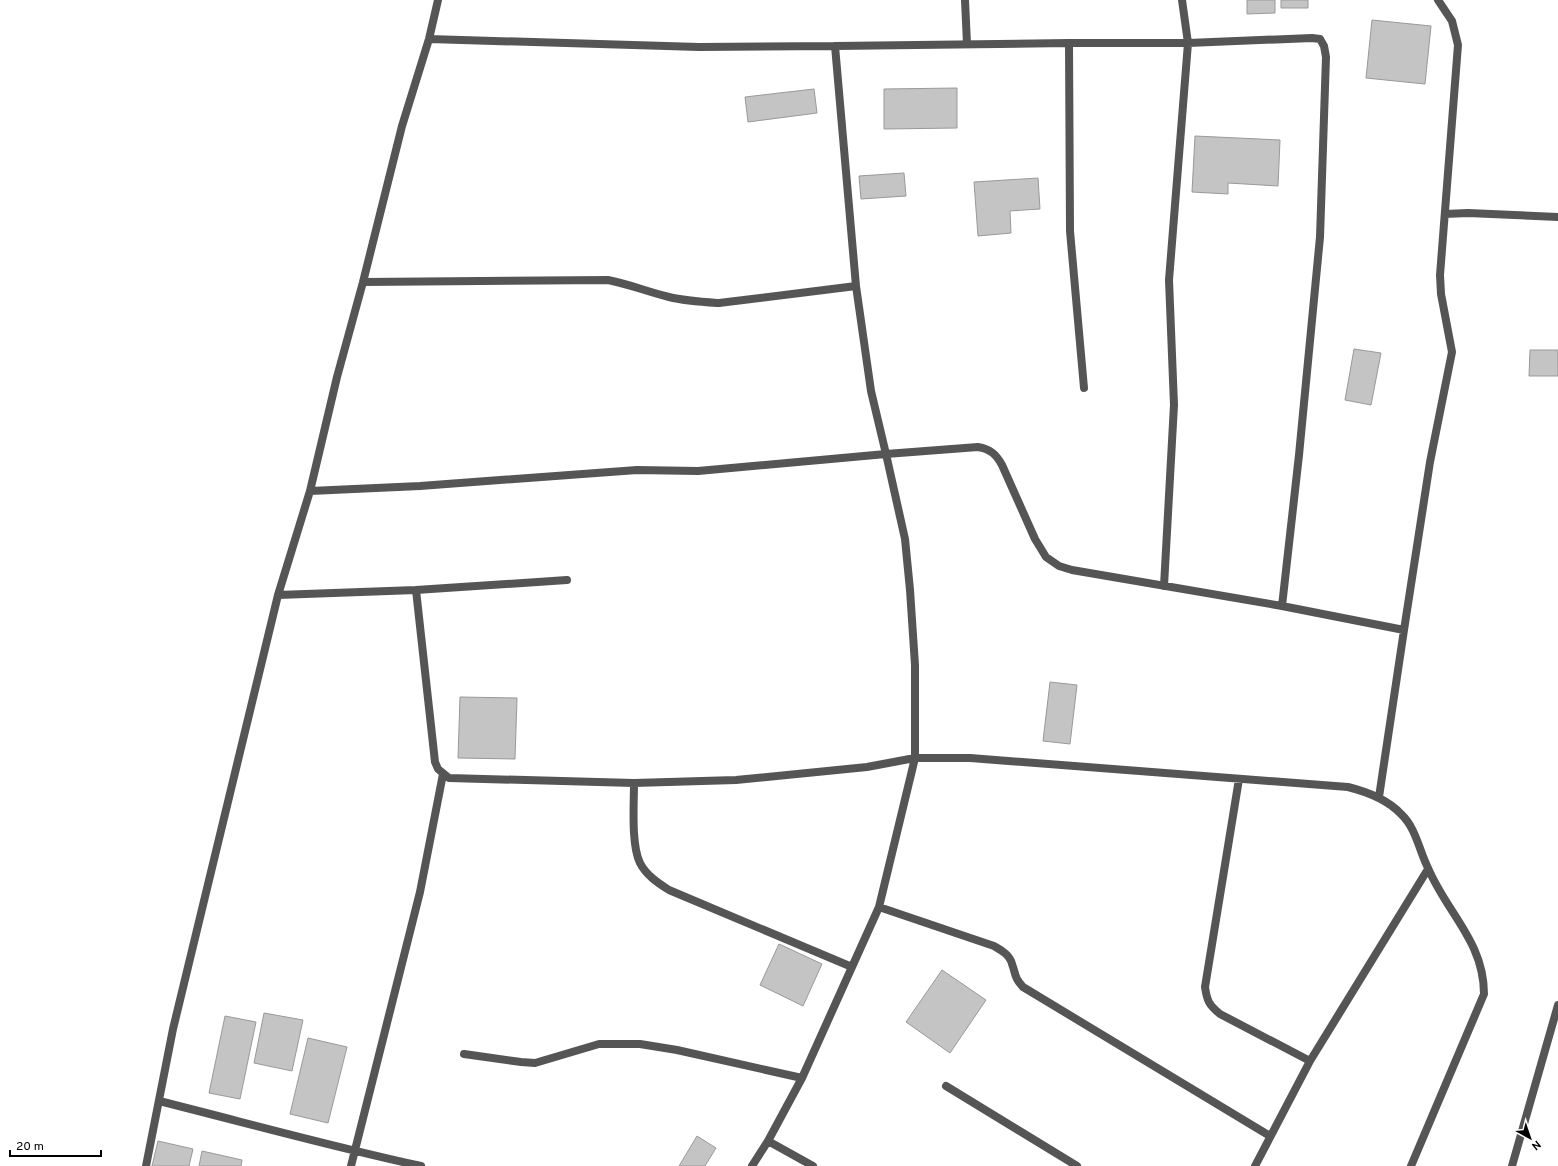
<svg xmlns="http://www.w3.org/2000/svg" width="1558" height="1166" font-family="Overpass,sans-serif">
<rect width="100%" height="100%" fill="#fff"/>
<path fill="#c4c4c4" stroke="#999" d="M1247 0H1275V13L1247 14Z
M1281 0H1308V8H1281Z
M1372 20 1431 26 1425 84 1366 78Z
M957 88V128L884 129V89Z
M814 89 817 113 748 122 745 97Z
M1195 136 1280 140 1278 186 1228 183V194L1192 192Z
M904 173 906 196 861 199 859 176Z
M1038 178 1040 209 1010 211 1011 233 978 236 974 182Z
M1354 349 1381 353 1371 405 1345 400Z
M1530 350H1558V376H1529Z
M1050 682 1077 685 1070 744 1043 741Z
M460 697 517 698 515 759 458 758Z
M779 944 822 964 803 1006 760 985Z
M942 970 986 1000 950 1053 906 1022Z
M264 1013 303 1020 292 1071 254 1063Z
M225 1016 256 1022 240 1099 209 1093Z
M308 1038 347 1047 328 1123 290 1114Z
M697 1136 716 1148 705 1166H679Z
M158 1141 193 1149 189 1166H152Z
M202 1151 242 1160 241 1166H199Z"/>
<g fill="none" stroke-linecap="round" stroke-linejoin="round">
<path stroke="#555" stroke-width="8" d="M965 0 967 44
M429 39 699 47 835 46
M1069 43 1070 231 1084 388
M1445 214 1468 213 1558 217
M363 282 608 280C629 284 648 292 669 297 685 301 703 302 719 303L856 286
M310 491 420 486 637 470 698 471 886 454 978 447C990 449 996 454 1002 465L1035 539 1046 557 1059 566 1072 570 1282 606
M1164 586 1174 405 1169 280 1188 43 1182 0
M416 590 435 762 438 769 449 778 634 783 736 780 867 767 915 758H970L1348 787C1368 792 1387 799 1401 814 1416 828 1419 850 1428 868 1447 913 1484 942 1484 994L1411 1166
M278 595 416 590 567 580
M1239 779 1205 987C1207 1001 1209 1005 1220 1014L1310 1061
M634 783C634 804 631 845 640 863 646 875 658 883 669 890L852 967
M1379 797 1404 630
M879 907 994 946C1001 950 1010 955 1012 964 1016 975 1014 977 1023 987L1270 1136
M464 1054 521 1062 535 1063 599 1044H640L677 1050 802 1078
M946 1086 1077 1166
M159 1101C247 1123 333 1147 421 1166
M768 1141 813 1166
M146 1166 173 1029 278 595 310 491 337 377 363 282 402 126 429 39 438 0
M351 1166 420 892 443 774
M752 1166 768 1141 802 1078 879 907 915 758V665L910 590 905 539 886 454 871 391 856 286 835 46 1069 43H1188L1312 38 1320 39 1324 46 1326 57 1320 237 1299 455 1282 606 1404 630 1430 462 1452 352 1441 294 1440 275 1458 45 1452 21 1438 0
M1255 1166 1310 1061 1428 869
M1512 1166 1558 1005"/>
</g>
<g transform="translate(1530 1138) rotate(140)" stroke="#ffffff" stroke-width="3" paint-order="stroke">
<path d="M0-3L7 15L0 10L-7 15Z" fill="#000000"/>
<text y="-6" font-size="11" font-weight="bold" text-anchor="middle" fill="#000000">N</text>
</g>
<path d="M10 1150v6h91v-6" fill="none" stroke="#000000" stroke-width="2"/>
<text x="16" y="1150" font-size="12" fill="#000000" stroke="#ffffff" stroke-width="3" paint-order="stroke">20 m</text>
</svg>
